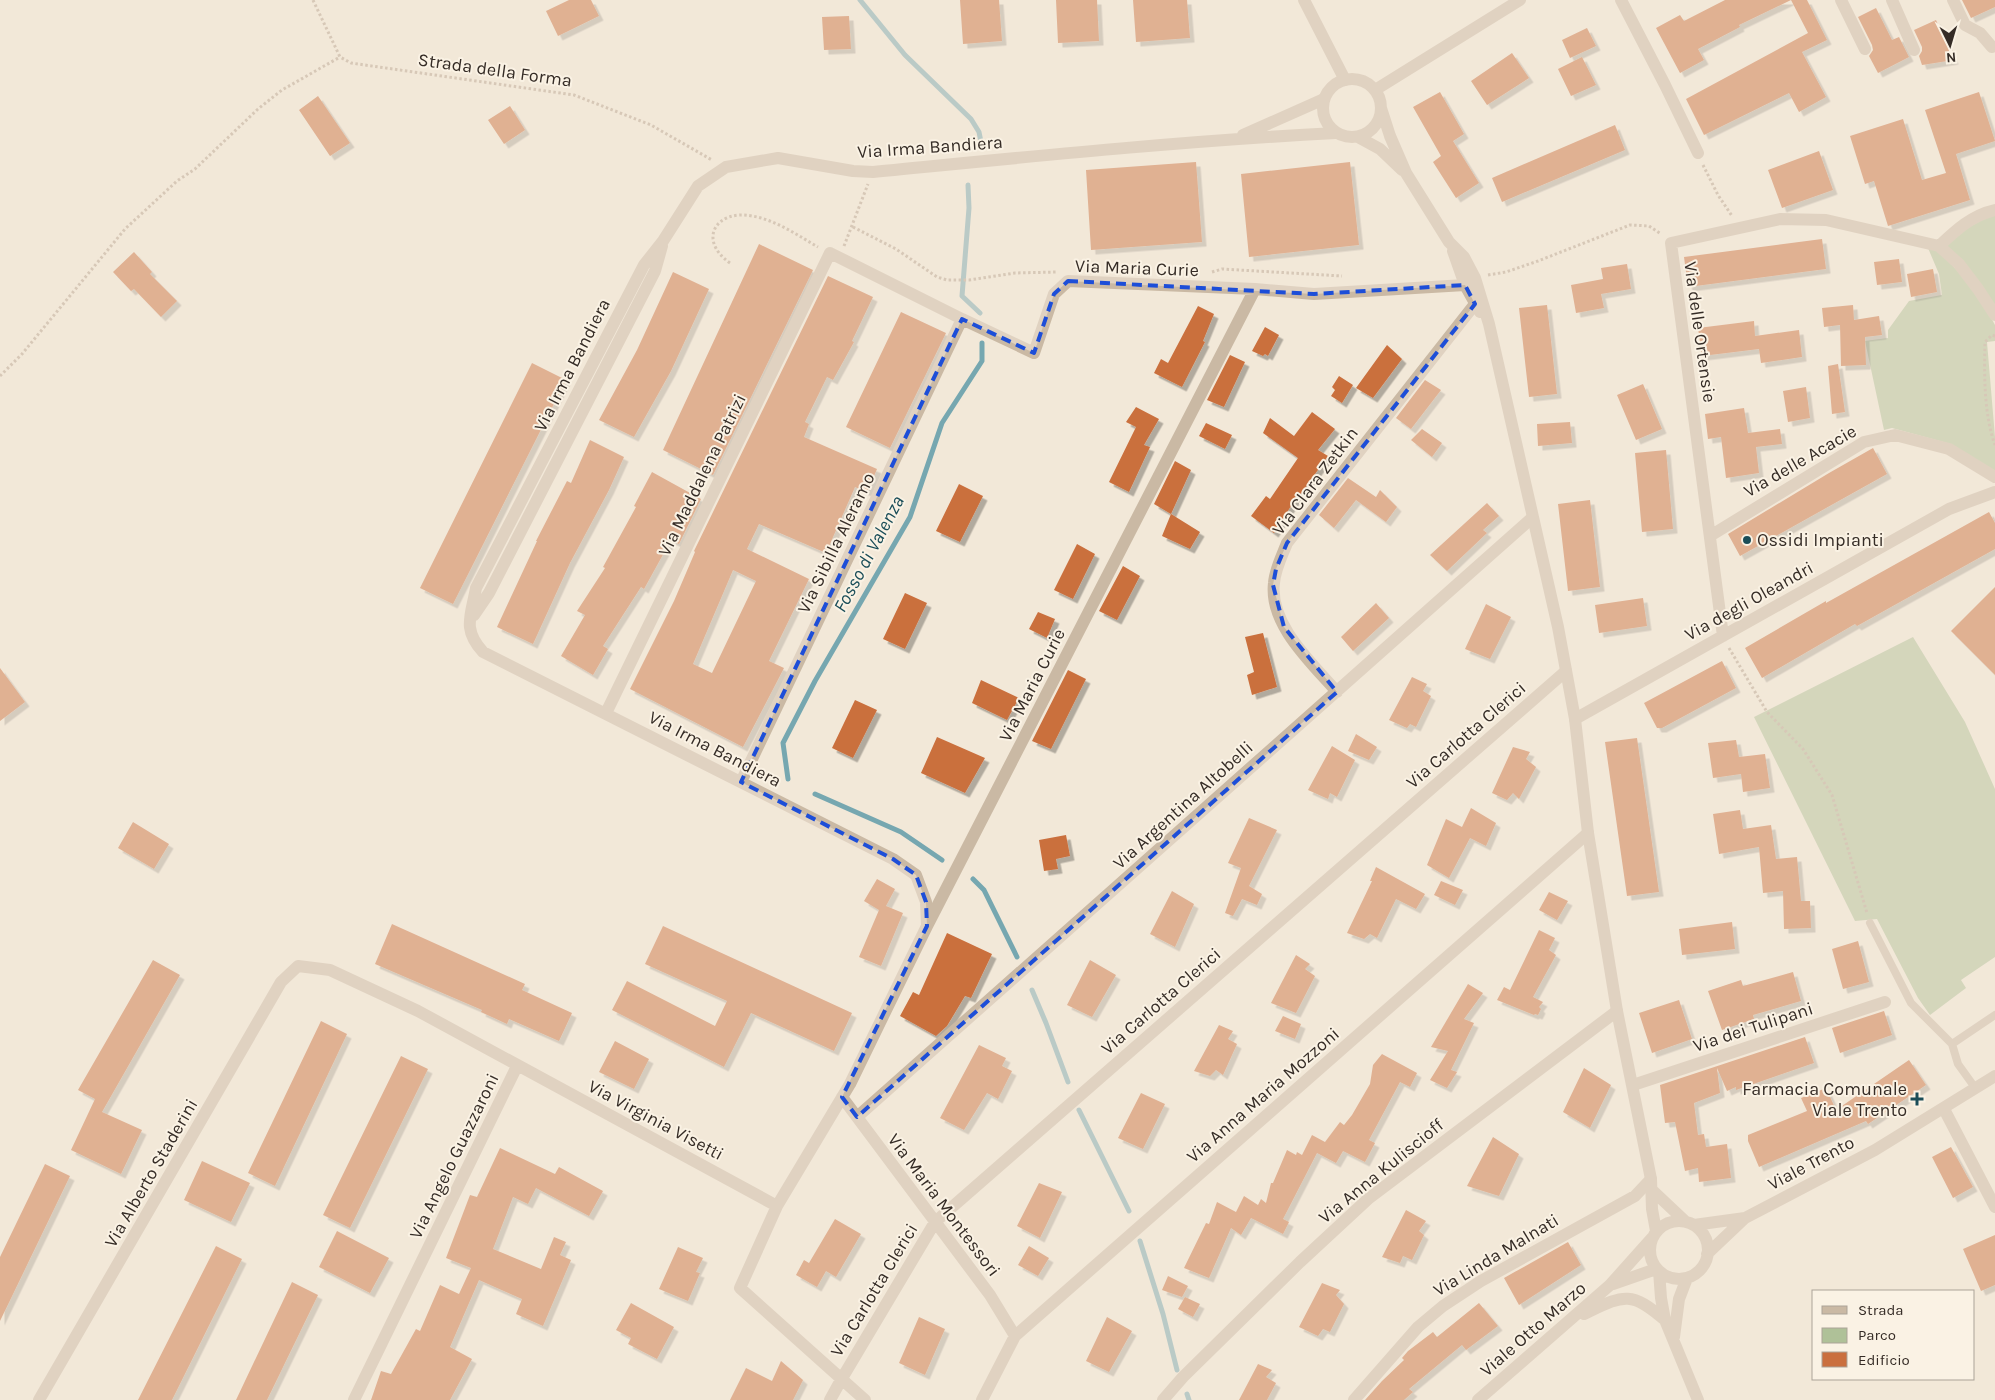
<svg xmlns="http://www.w3.org/2000/svg" width="1995" height="1400" font-family="Karla,sans-serif">
<defs>
<filter id="shadow"><feDropShadow dx="4.5" dy="4.5" stdDeviation="0" flood-color="#0004"/></filter>
</defs>
<rect width="100%" height="100%" fill="#f2e8d8"/>
<path fill="#afc198" d="M1995 213V309L1945 246 1958 233Z
M1928 248 1937 249 1965 279 1984 305 1995 325V341L1987 342 1995 437V471L1947 443 1892 428 1884 430 1865 341 1888 338V330L1909 301 1942 295 1939 274Z
M1913 637 1965 722 1995 789V957L1961 980 1966 988 1930 1015 1918 998 1877 919 1855 921 1754 717Z"/>
<g fill="none" stroke-linecap="round" stroke-linejoin="round">
<path stroke="#76a7b0" stroke-width="5" d="M860 0 905 55 971 119 979 132 981 142
M968 185 969 208 962 296 980 313
M788 779 783 743 815 681 910 517 942 423 982 361V343
M815 794 901 832 942 860
M973 879 984 890 1017 957
M1032 990 1046 1023 1068 1082
M1079 1110 1129 1211
M1140 1241 1163 1314 1177 1370
M1187 1394 1189 1400"/>
</g>
<path fill="#ca6f3e" fill-rule="evenodd" filter="url(#shadow)" d="M569 0H591L599 16 558 36 546 11Z
M960 0H999L1002 41 963 44Z
M1056 0H1097L1099 41 1058 43Z
M1133 0H1187L1190 38 1136 42Z
M1725 0H1807L1827 40 1802 52 1826 97 1799 112 1789 93 1704 135 1686 99 1808 33 1791 0 1739 25 1740 27 1698 49 1704 60 1680 73 1656 28 1680 15 1684 21Z
M1962 0H1995V7L1971 18Z
M1876 8 1892 40 1899 37 1909 57 1878 73 1869 56 1873 50 1872 45 1858 17Z
M849 16 851 49 824 50 822 17Z
M1936 20 1954 60 1922 65 1919 56 1922 51V47L1914 30Z
M1587 28 1596 46 1570 58 1562 40Z
M1512 53 1529 78 1487 105 1471 81Z
M1582 57 1596 85 1571 96 1558 69Z
M1440 92 1464 134 1453 141 1479 183 1456 198 1433 162 1441 156 1413 107Z
M1979 92 1995 141 1956 154 1970 200 1888 226 1874 181 1865 184 1850 136 1903 119 1922 180 1946 173 1925 110Z
M318 96 350 143 330 156 299 110Z
M510 106 525 130 504 144 488 120Z
M1615 125 1625 150 1502 202 1492 178Z
M1819 151 1833 190 1782 208 1768 170Z
M1196 162 1202 242 1091 250 1086 170Z
M1350 162 1359 245 1249 257 1241 174Z
M1822 239 1826 269 1688 287 1684 257Z
M759 244 813 270 713 475 663 450Z
M134 252 152 272 150 274 177 301 161 317 134 289 131 291 113 272Z
M1899 259 1902 282 1877 285 1874 262Z
M1627 264 1631 289 1601 294 1604 308 1576 313 1571 285 1603 279 1601 268Z
M1933 269 1937 292 1911 297 1907 274Z
M673 272 709 289 671 371 634 437 599 420 637 350Z
M828 276 873 297 852 341 854 342 833 380 827 377 805 422 809 424 804 437 877 469 867 492 855 487 826 553 759 524 747 549 809 579 769 661 784 668 743 747 630 689 674 601 695 552 694 551ZM733 570 756 581 712 673 693 664Z
M1547 305 1557 394 1529 397 1519 308Z
M1853 305 1854 320 1879 316 1882 335 1865 337 1866 365 1841 366 1840 325 1824 327 1822 308Z
M1198 306 1214 314 1203 341 1205 342 1182 387 1154 373 1161 359 1168 363Z
M901 312 946 333 890 448 846 427Z
M1754 321 1755 336 1799 330 1802 357 1761 363 1759 349 1702 356 1698 328Z
M1265 327 1279 335 1268 356 1265 354 1263 356 1252 351Z
M1387 345 1402 359 1373 398 1356 388Z
M1230 355 1245 362 1224 407 1207 400Z
M532 363 566 380 453 604 420 588Z
M1838 364 1845 412 1832 414 1828 366Z
M1339 376 1353 385 1342 403 1331 396 1335 390 1332 387Z
M1425 380 1441 390 1411 429 1396 418Z
M1643 384 1662 429 1636 440 1617 395Z
M1806 387 1810 418 1788 422 1783 391Z
M1136 407 1159 419 1144 445 1150 447 1129 492 1109 482 1136 427 1126 422Z
M1744 408 1748 433 1780 429 1782 444 1756 447 1759 473 1726 478 1721 437 1708 439 1705 414Z
M1312 412 1335 429 1318 450 1328 456 1297 499 1296 498 1274 533 1251 516 1266 496 1270 499 1298 458 1263 433 1270 418 1294 436Z
M1570 422 1572 443 1538 446 1537 424Z
M1206 423 1232 435 1225 449 1199 436Z
M1422 429 1442 443 1432 457 1411 440Z
M590 440 624 457 609 490 570 563 533 644 497 627 537 541H536L567 481 571 483Z
M1873 448 1887 474 1740 556 1728 534 1829 473Z
M1666 450 1673 529 1642 532 1635 453Z
M1175 461 1191 470 1171 514 1154 504Z
M652 472 701 499 679 544 671 540 644 589 641 587 603 646 608 649 593 675 561 656 585 615 577 611 605 568 603 567 636 507 634 506Z
M1348 478 1376 497 1380 490 1397 507 1386 522 1356 500 1334 528 1319 515Z
M959 484 983 496 960 542 936 531Z
M1590 500 1600 587 1568 591 1558 504Z
M1487 503 1499 516 1483 530 1487 533 1447 571 1430 555Z
M1989 512 1995 523V549L1857 626 1855 624 1762 678 1745 648 1826 601V603Z
M1171 514 1200 532 1190 549 1162 536Z
M1077 544 1095 554 1073 599 1054 590Z
M1123 566 1140 576 1117 620 1099 611Z
M1995 587V675L1951 631Z
M905 593 927 603 905 649 883 639Z
M1643 598 1647 626 1599 633 1595 605Z
M1376 603 1389 618 1353 651 1341 637Z
M1486 604 1511 617 1490 659 1465 649Z
M1038 612 1055 619 1047 638 1029 629Z
M1263 633 1277 687 1252 695 1247 675 1254 672 1245 637Z
M1722 661 1736 688 1662 728H1657L1644 703Z
M0 668 25 702 0 721Z
M1068 670 1086 679 1051 749 1032 741Z
M1412 677 1427 684 1423 691 1431 696 1416 727 1410 724 1407 728 1389 720Z
M981 680 1019 698 1007 720 972 703Z
M855 700 877 710 853 758 832 748Z
M1356 734 1377 747 1369 760 1348 751Z
M937 737 985 758 965 793 921 773Z
M1637 738 1659 892 1627 896 1605 742Z
M1736 740 1739 757 1765 754 1770 788 1743 792 1741 774 1713 778 1708 743Z
M1332 746 1355 760 1337 797 1330 793 1328 799 1308 790Z
M1513 747 1530 752 1526 759 1536 767 1519 799 1513 793 1507 800 1492 793Z
M1471 808 1496 823 1486 846 1470 838 1449 878 1427 865 1446 819 1462 827Z
M1740 810 1743 829 1771 825 1776 859 1797 857 1801 901H1810L1811 928 1784 929 1783 891 1763 893 1759 847 1719 854 1713 814Z
M1249 818 1277 830 1249 886 1262 894 1257 905 1242 899 1233 916 1225 913 1241 868 1228 863Z
M133 822 169 844 154 869 118 848Z
M1066 835 1070 856 1056 859 1058 869 1044 871 1039 840Z
M1376 867 1425 894 1416 909 1396 899 1377 938 1370 934 1364 939 1347 933 1372 881H1370Z
M877 879 895 889 886 906 903 913 881 966 859 957 879 910 864 901Z
M1441 881 1463 890 1455 905 1434 895Z
M1172 891 1194 904 1175 947 1150 934Z
M1549 892 1568 901 1557 920 1539 910Z
M1732 922 1735 949 1682 955 1679 929Z
M392 924 525 984 522 990 572 1013 559 1041 509 1019 507 1024 481 1012 482 1010 375 964Z
M663 926 852 1013 834 1051 751 1013 724 1067 612 1010 627 981 715 1026 727 1001 645 964Z
M1539 930 1555 938 1549 950 1556 955 1533 997 1543 1002 1539 1007 1541 1009 1538 1015 1535 1014 1534 1015 1497 1000 1504 987 1510 990Z
M947 933 992 954 971 998 965 996 947 1026 936 1036 900 1016 913 992 919 995Z
M1858 941 1869 982 1843 989 1832 949Z
M1296 955 1310 964 1305 969 1315 976 1296 1013 1271 1003Z
M153 960 180 975 102 1112 142 1130 121 1174 71 1150 95 1099 78 1090Z
M1090 960 1116 975 1092 1017 1067 1005Z
M1793 972 1801 1001 1753 1015 1754 1019 1722 1030 1708 991 1741 980 1743 986Z
M1468 984 1483 993 1464 1019 1474 1023 1451 1070 1457 1072 1447 1088 1430 1080 1448 1051 1431 1047Z
M1679 1000 1692 1039 1652 1053 1639 1013Z
M1884 1011 1892 1035 1840 1053 1832 1028Z
M1283 1016 1301 1024 1295 1039 1275 1031Z
M321 1021 347 1034 275 1186 248 1173Z
M1219 1025 1233 1031 1228 1039 1237 1044 1223 1075 1216 1070 1210 1076 1194 1071Z
M1805 1037 1814 1063 1736 1090V1087L1727 1091 1717 1068 1720 1093 1694 1103 1698 1135 1704 1134 1706 1147 1727 1144 1731 1178 1699 1182 1698 1168 1685 1171 1675 1122 1665 1123 1660 1085Z
M615 1041 649 1059 634 1089 599 1072Z
M979 1045 1006 1058 1002 1066 1012 1071 998 1099 987 1093 964 1130 940 1118Z
M1382 1054 1417 1073 1410 1087 1400 1082 1369 1140 1375 1143 1365 1162 1343 1151 1336 1163 1317 1153 1283 1219 1289 1222 1283 1234 1251 1218 1241 1235 1231 1228 1209 1278 1184 1268 1206 1223 1209 1224 1217 1202 1236 1212 1244 1196 1258 1205 1261 1199 1266 1203 1271 1183H1273L1287 1150 1296 1155 1297 1152 1302 1155 1312 1135 1325 1142 1340 1122 1344 1125 1352 1115 1370 1084 1373 1065Z
M401 1056 428 1069 350 1228 323 1215Z
M1909 1060 1926 1085 1868 1124 1866 1121 1759 1167 1748 1141V1135L1807 1111 1801 1098 1826 1088 1836 1110Z
M1584 1068 1611 1085 1590 1128 1563 1112Z
M1141 1093 1165 1104 1143 1149 1118 1138Z
M1493 1137 1519 1154 1499 1196 1467 1186Z
M1951 1147 1973 1187 1953 1198 1932 1157Z
M500 1148 555 1174 559 1167 603 1191 589 1216 536 1188 528 1204 513 1197 493 1249 541 1269 554 1237 566 1242 560 1255 571 1260 543 1326 516 1314 522 1299 479 1280 450 1347 472 1359 450 1400H371L381 1371 391 1374 416 1329 420 1331 440 1285 459 1294 471 1268 446 1258 470 1195 477 1197Z
M202 1161 250 1183 231 1222 184 1200Z
M45 1164 70 1176 0 1321V1257Z
M1039 1183 1062 1192 1040 1238 1017 1226Z
M1406 1210 1426 1221 1419 1231 1424 1235 1412 1260 1403 1256 1400 1263 1382 1257Z
M835 1219 861 1234 836 1277 826 1271 817 1287 796 1275 804 1260 809 1263Z
M337 1231 389 1258 370 1293 319 1267Z
M1995 1235V1285L1981 1291 1963 1249Z
M1568 1242 1581 1265 1519 1305 1504 1278Z
M216 1246 242 1259 172 1400H138Z
M1029 1246 1049 1258 1038 1276 1018 1265Z
M678 1247 703 1258 696 1272 700 1273 688 1301 659 1289Z
M1168 1276 1188 1286 1182 1297 1162 1290Z
M292 1282 318 1295 267 1400H236Z
M1322 1283 1340 1290 1336 1295 1344 1304 1330 1332 1323 1329 1318 1336 1299 1327Z
M1185 1297 1200 1304 1193 1317 1178 1309Z
M631 1303 674 1327 657 1359 628 1344 631 1338 616 1330Z
M1479 1303 1498 1326 1466 1350 1462 1345 1409 1389 1413 1392 1404 1400H1365L1382 1381 1404 1360 1402 1358 1408 1351 1433 1332 1437 1337Z
M919 1317 945 1329 925 1375 899 1363Z
M1107 1317 1132 1331 1109 1372 1086 1361Z
M781 1361 803 1380 793 1400H730L746 1368 772 1381Z
M1258 1364 1272 1370 1266 1377 1276 1383 1267 1400H1239Z"/>
<g fill="none" stroke-linecap="round" stroke-linejoin="round">
<path stroke="#b6a38e" stroke-width="3" stroke-dasharray="2.5 2.5" stroke-linecap="butt" d="M313 0 340 57 351 63 574 95 651 125 712 160
M1703 165 1718 195 1732 216
M853 227 896 249 937 277 947 280H969L1015 273 1056 272
M844 246 868 184
M730 263C697 240 716 209 752 216 776 220 797 235 818 247
M1212 272 1222 269 1342 276
M1488 275 1506 272 1538 261 1630 225 1649 226 1661 234
M1995 336 1992 335 1985 342C1984 374 1984 415 1995 445
M0 376 22 354 125 229 177 181 195 169 258 109 282 90 340 57
M1729 648 1767 712 1803 749 1832 795 1867 913"/>
<path stroke="#cab9a4" stroke-width="8" d="M1870 923 1911 1003 1952 1044
M1976 1089 1958 1064 1952 1044 1995 1015"/>
<path stroke="#cab9a4" stroke-width="12" d="M1304 0 1345 80
M1621 0 1665 85 1698 153
M1841 0 1865 49
M1892 0 1914 50
M1953 0 1965 25 1980 33 1992 47
M1243 135 1324 99
M1939 246C1956 230 1972 215 1995 210
M1710 536 1864 442 1895 435 1949 449 1995 477
M474 615 489 593 655 271 662 246
M1723 636 1671 243 1780 219 1826 220 1939 246 1959 264 1978 289 1995 315
M1337 692C1312 663 1269 625 1274 583 1275 569 1282 556 1287 543L1475 304
M606 713 830 253 962 319 1034 353 1054 294 1068 281 1255 289 1314 294 1465 285
M1575 719 1949 509 1995 492
M741 782 962 319
M927 926 926 902 916 875 893 859 483 652C462 629 471 616 476 588L644 265 663 241 698 186 726 167 778 158 853 171 873 172C1027 157 1181 141 1336 133
M1633 1085 1885 1002
M842 1097 990 1295 1015 1336
M1944 1109 1995 1207
M857 1117 1532 518
M777 1206 850 1084 927 926 1255 289
M39 1400 281 982 298 966 330 970 418 1011 777 1206 740 1288 865 1400
M354 1400 517 1066
M830 1400 841 1380 935 1222 1566 671
M982 1400 1015 1336 1588 833
M1163 1400 1183 1377 1300 1262 1368 1199 1617 1011
M1354 1400 1418 1327 1443 1306 1481 1281 1635 1196 1651 1179"/>
<path stroke="#cab9a4" stroke-width="12" d="M1323 108a29 29 0 1 1 58 0a29 29 0 1 1-58 0Z
M1375 90 1520 0
M1381 108 1390 136 1406 173 1449 242 1464 257 1475 278 1489 324 1558 627 1575 719 1588 833 1617 1011 1651 1179 1652 1209 1656 1231
M1358 137 1380 149 1402 170
M1453 251 1465 285 1480 312
M1652 1190 1686 1222
M1650 1250a29 29 0 1 1 58 0a29 29 0 1 1-58 0Z
M1694 1225 1745 1218
M1707 1254 1745 1218 1875 1150 1995 1076
M1659 1271 1661 1298 1665 1320 1698 1400
M1613 1284 1656 1269
M1584 1314C1624 1295 1630 1290 1665 1320
M1674 1337 1679 1299 1687 1278
M1478 1400 1610 1285 1652 1238"/>
</g>
<path d="M0 0H1995V1400H0ZM1068 281 1314 294 1465 285 1475 304 1287 543 1276 569 1273 585 1284 627 1337 692 857 1117 842 1097 927 926 926 902 916 875 893 859 741 782 962 319 1034 353 1054 294Z" fill="#f2e8d8" fill-opacity=".55" fill-rule="evenodd"/>
<path fill="none" stroke="#1d4ed8" stroke-width="4" stroke-dasharray="10 6" stroke-linejoin="round" d="M1068 281 1314 294 1465 285 1475 304 1287 543 1276 569 1273 585 1284 627 1337 692 857 1117 842 1097 927 926 926 902 916 875 893 859 741 782 962 319 1034 353 1054 294Z"/>
<g fill="#1a4d58" stroke="#faf2e4" stroke-width="2">
<circle cx="1747" cy="540" r="5"/>
<path d="M1914.5 1091.5h5v5h5v5h-5v5h-5v-5h-5v-5h5z"/>
</g>
<g text-anchor="middle" dominant-baseline="central" stroke-width="4" stroke-linejoin="round" paint-order="stroke">
<g font-size="18" fill="#352c26" stroke="#faf2e4">
<text transform="translate(495 70) rotate(8)">Strada della Forma</text>
<text transform="translate(930 147) rotate(-4)">Via Irma Bandiera</text>
<text transform="translate(1137 268) rotate(2)">Via Maria Curie</text>
<text transform="translate(1700 332) rotate(82)">Via delle Ortensie</text>
<text transform="translate(572 365) rotate(-63)">Via Irma Bandiera</text>
<text transform="translate(1800 461) rotate(-30)">Via delle Acacie</text>
<text transform="translate(702 475) rotate(-64)">Via Maddalena Patrizi</text>
<text transform="translate(1315 481) rotate(-53)">Via Clara Zetkin</text>
<text transform="translate(836 543) rotate(-64)">Via Sibilla Aleramo</text>
<text transform="translate(1749 601) rotate(-29)">Via degli Oleandri</text>
<text transform="translate(1032 685) rotate(-63)">Via Maria Curie</text>
<text transform="translate(1466 735) rotate(-41)">Via Carlotta Clerici</text>
<text transform="translate(715 749) rotate(27)">Via Irma Bandiera</text>
<text transform="translate(1183 805) rotate(-42)">Via Argentina Altobelli</text>
<text transform="translate(1161 1001) rotate(-41)">Via Carlotta Clerici</text>
<text transform="translate(1753 1027) rotate(-18)">Via dei Tulipani</text>
<text transform="translate(1263 1095) rotate(-41)">Via Anna Maria Mozzoni</text>
<text transform="translate(656 1120) rotate(28)">Via Virginia Visetti</text>
<text transform="translate(454 1156) rotate(-64)">Via Angelo Guazzaroni</text>
<text transform="translate(1811 1163) rotate(-28)">Viale Trento</text>
<text transform="translate(1381 1171) rotate(-39)">Via Anna Kuliscioff</text>
<text transform="translate(151 1173) rotate(-60)">Via Alberto Staderini</text>
<text transform="translate(944 1205) rotate(53)">Via Maria Montessori</text>
<text transform="translate(1496 1255) rotate(-31)">Via Linda Malnati</text>
<text transform="translate(874 1290) rotate(-59)">Via Carlotta Clerici</text>
<text transform="translate(1533 1329) rotate(-41)">Viale Otto Marzo</text>
</g>
<g font-size="18" fill="#352c26" stroke="#faf2e4" text-anchor="start">
<text x="1757" y="540">Ossidi Impianti</text>
<text x="1907" y="1089" text-anchor="end">Farmacia Comunale<tspan x="1907" dy="21">Viale Trento</tspan></text>
</g>
<g font-size="19" font-style="italic" fill="#1a4d58" stroke="#faf2e4">
<text transform="translate(869 554) rotate(-62)">Fosso di Valenza</text>
</g>
</g>
<rect x="1812" y="1290" width="162" height="90" fill="#faf2e4" stroke="#aba398"/>
<rect x="1822" y="1306" width="25" height="8" fill="#cab9a4" stroke="#aba398"/>
<text x="1858" y="1315" font-size="15" fill="#352c26">Strada</text>
<rect x="1822" y="1328" width="25" height="15" fill="#afc198" stroke="#aba398"/>
<text x="1858" y="1340" font-size="15" fill="#352c26">Parco</text>
<rect x="1822" y="1352" width="25" height="15" fill="#ca6f3e" stroke="#aba398"/>
<text x="1858" y="1365" font-size="15" fill="#352c26">Edificio</text>
<g transform="translate(1950 45) rotate(175)" stroke="#faf2e4" stroke-width="4" paint-order="stroke">
<path d="M0-4L9 19L0 12L-9 19Z" fill="#352c26"/>
<text y="-8" font-size="14" font-weight="bold" text-anchor="middle" fill="#352c26">N</text>
</g>
</svg>
